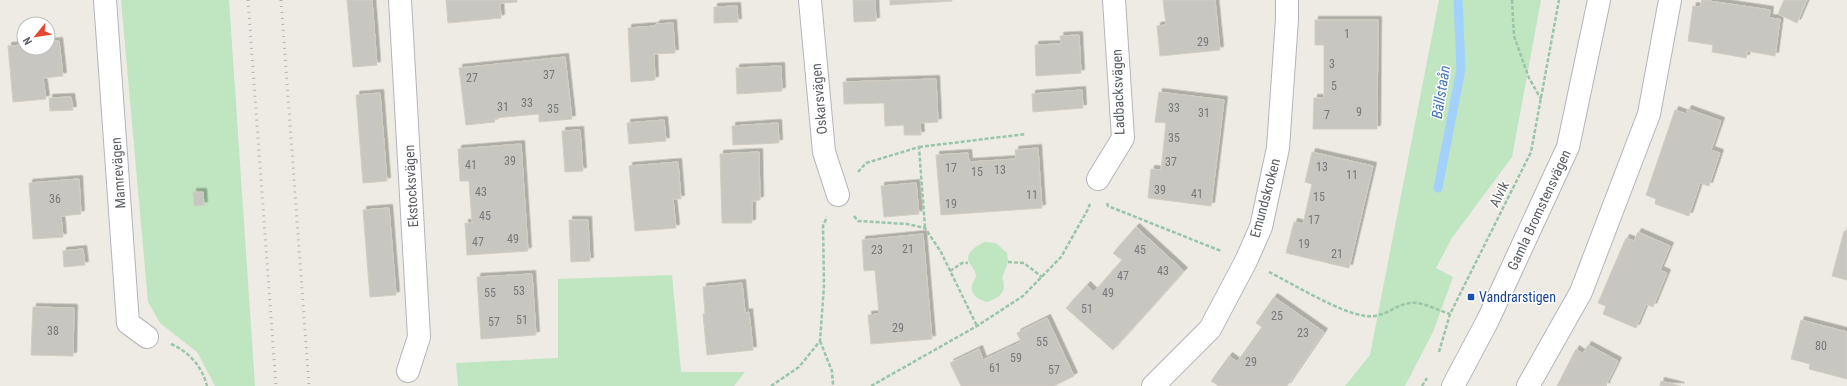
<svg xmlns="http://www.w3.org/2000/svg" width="1847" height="386" font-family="'Roboto Condensed',sans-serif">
<defs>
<filter id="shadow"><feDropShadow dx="3.5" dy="-3.5" stdDeviation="0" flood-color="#0004"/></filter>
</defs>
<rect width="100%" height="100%" fill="#edebe3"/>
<path fill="#bfe5c1" d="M121 0H229L255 386H215L197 352 160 323 148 302Z
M1439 0H1541L1512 157 1452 238 1436 268 1453 277 1433 332 1405 386H1345L1370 355Z
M984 242 996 243 1007 253 1008 262 1002 278C1008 293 999 297 987 302 979 300 970 295 972 285 973 282 975 279 976 276 976 272 974 270 972 267 962 254 974 248 984 242Z
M672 275 681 372H745L734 386H458L456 363 558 358V279Z"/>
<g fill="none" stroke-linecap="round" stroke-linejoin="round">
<path stroke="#a3d1fd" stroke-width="9" d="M1438 188 1461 69 1458 0"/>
</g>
<path fill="#c8c6c0" stroke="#d2cdc1" filter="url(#shadow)" d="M347 0H372L377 65 353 67Z
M446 0H517V2L500 3 501 18 448 23Z
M853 0H875L876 21 854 22Z
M890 0H952V1L890 5Z
M1163 0H1215L1220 50 1160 56 1157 26 1166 25Z
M1702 0 1770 10 1769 18 1780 19 1775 56 1747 51 1746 58 1712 52 1713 45 1688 41 1693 6 1700 7Z
M1784 0H1807L1797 23 1778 14Z
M737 6 738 22 714 23V7Z
M1315 20H1378L1377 129H1313L1314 98H1324V45H1315Z
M673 23 675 53 654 54 655 80 631 82 628 28 656 26V24Z
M1079 35 1081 73 1036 76 1035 45 1061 44 1060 36Z
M59 41 63 76 43 78 46 99 13 102 8 46 24 45V48H48V42Z
M565 57 572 119 539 122V114L494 118 495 122 466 125 459 68Z
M781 66 782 91 737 94 736 68Z
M936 79 938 122 920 123 921 135H904V125L885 126 884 103 844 104 843 82Z
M1082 90 1083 108 1033 112 1032 94Z
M1159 92 1224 100 1211 206 1148 198 1151 169 1161 170 1166 123 1155 122Z
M380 93 387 181 363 183 356 95Z
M71 97 73 110 50 111 49 98Z
M1688 109 1721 121 1711 150 1720 153 1709 186 1700 183 1689 216 1655 204 1656 199 1646 195 1675 110 1686 114Z
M664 120 666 141 629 144 627 123Z
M778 123 779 143 733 145 732 126Z
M580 130 583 171 565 172 562 131Z
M521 144 528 251 467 255 465 223H472L469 181H460L458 149Z
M1038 148 1042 208 941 215 936 155 968 153 969 162 1016 159 1015 150Z
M759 152 760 200 752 201V223H722L720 154Z
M1312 152 1373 166 1349 268 1286 253 1294 222 1303 224 1312 184 1305 182Z
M678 162 681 199H673L676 228 635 231 629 166Z
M79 179 81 214 61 216 63 237 33 239 29 183Z
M916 183 919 214 884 217 881 186Z
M193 192H203L204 205 194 206Z
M389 208 396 295 370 297 363 210Z
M569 220H588L590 261 571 262Z
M1136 227 1184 271 1113 350 1066 308 1087 285 1094 292 1122 260 1113 253Z
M1844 231 1847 232V280L1832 276Z
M1638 232 1670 246 1660 270 1667 273 1653 307 1646 304 1636 328 1603 314 1606 306 1598 303 1626 238 1634 241Z
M923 234 932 339 871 344 868 315 879 314 875 270 864 271 862 240Z
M83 249 85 265 64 267 63 251Z
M532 274 536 335 481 339 477 277Z
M742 283 745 313 749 312 753 350 707 355 703 314H705L703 287Z
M1274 297 1324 332 1287 386H1219L1211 381 1229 356 1237 362 1262 327 1256 323Z
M33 307 74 308 73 356 31 355Z
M1047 318 1074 376 1054 386H961L950 363 979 349 983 360 1021 342 1017 333Z
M1801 320 1847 332V379L1809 369 1810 364 1791 359Z
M1588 345 1618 361 1606 385 1607 386H1557L1576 349 1583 354Z
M1661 381 1681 386H1660Z"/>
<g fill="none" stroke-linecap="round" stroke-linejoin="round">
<g stroke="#b3b5ba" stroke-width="24">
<path id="minor" d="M105 0 128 323 147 337
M400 0 419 337 408 371
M810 0 824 152 838 195
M1098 179 1123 138 1114 0
M1153 386 1210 329 1246 261 1261 227 1278 148 1287 19V0
M1453 386 1488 320 1568 147 1599 0
M1528 386 1581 292 1649 114 1670 0"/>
</g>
<path stroke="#99c5a8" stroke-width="2.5" stroke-dasharray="4 2" stroke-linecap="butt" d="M1512 0 1514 36 1529 78 1541 99
M919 147 1026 134
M858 172 866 163 919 147 925 228
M1107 203 1108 206 1221 251
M854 216 858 221 907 224 925 228 941 252 977 326
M1008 262 1024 263 1042 277
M950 271 962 263H968
M1269 272C1295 285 1340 313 1366 316 1385 319 1398 301 1416 303 1427 304 1440 311 1450 314
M820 341 832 371 833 386
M171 344C189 352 202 366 207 386
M1439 352 1450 314 1531 152 1559 0
M771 386 799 367 820 341 824 285 823 226 827 217
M871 386 977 326 1023 296 1061 257 1087 211 1090 204
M1422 386 1427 378"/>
<use href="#minor" stroke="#fff" stroke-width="22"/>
<path stroke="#b3b4b4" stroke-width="3" stroke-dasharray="1 5" stroke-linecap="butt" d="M248 0 276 386
M281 0 309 386"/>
</g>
<rect fill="#1a4fb4" stroke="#fff" stroke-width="1.5" x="1467" y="293" width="8" height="8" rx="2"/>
<g text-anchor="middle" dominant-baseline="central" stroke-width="3" stroke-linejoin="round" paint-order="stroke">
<g font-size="12" fill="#76787a">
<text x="1347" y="34">1</text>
<text x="1203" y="42">29</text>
<text x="1332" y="64">3</text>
<text x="549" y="75">37</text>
<text x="472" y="78">27</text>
<text x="1334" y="86">5</text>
<text x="527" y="103">33</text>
<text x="503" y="107">31</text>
<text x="1174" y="108">33</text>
<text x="553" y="109">35</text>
<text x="1359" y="112">9</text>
<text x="1204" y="113">31</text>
<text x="1327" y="115">7</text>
<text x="1174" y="138">35</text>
<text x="510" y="161">39</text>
<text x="1171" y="162">37</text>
<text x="471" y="165">41</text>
<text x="1322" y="167">13</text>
<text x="951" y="168">17</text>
<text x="1000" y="170">13</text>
<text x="977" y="172">15</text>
<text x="1352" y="175">11</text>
<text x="1160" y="190">39</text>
<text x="481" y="192">43</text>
<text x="1197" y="194">41</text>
<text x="1032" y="195">11</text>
<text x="1319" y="197">15</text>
<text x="55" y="199">36</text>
<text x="951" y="204">19</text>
<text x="485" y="216">45</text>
<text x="1314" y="220">17</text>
<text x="513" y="239">49</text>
<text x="478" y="242">47</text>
<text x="1304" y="244">19</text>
<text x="908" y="249">21</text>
<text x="877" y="250">23</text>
<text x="1140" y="250">45</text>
<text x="1337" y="254">21</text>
<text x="1163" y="271">43</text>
<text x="1123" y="276">47</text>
<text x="519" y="291">53</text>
<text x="490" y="293">55</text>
<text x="1108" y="293">49</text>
<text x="1087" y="309">51</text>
<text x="1277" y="316">25</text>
<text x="522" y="320">51</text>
<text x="494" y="322">57</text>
<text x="898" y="328">29</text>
<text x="53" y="331">38</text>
<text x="1303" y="333">23</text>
<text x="1042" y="342">55</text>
<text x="1821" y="346">80</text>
<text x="1016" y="358">59</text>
<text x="1251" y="362">29</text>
<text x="995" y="368">61</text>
<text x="1054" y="370">57</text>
</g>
<g font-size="14" fill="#5b5e63" stroke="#fff">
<text transform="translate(1118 92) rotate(-92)">Ladbacksvägen</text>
<text transform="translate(819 99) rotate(-95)">Oskarsvägen</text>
<text transform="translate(118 173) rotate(-94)">Mamrevägen</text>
<text transform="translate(411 186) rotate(-93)">Ekstocksvägen</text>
<text transform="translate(1499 194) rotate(-63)">Alvik</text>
<text transform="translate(1265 198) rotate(-75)">Emundskroken</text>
<text transform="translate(1539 210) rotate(-65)">Gamla Bromstensvägen</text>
</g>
<g font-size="14" fill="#164399" stroke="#fff" text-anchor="start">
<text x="1479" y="297">Vandrarstigen</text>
</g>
<g font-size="15" font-style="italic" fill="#4376b7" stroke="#fff">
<text transform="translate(1441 92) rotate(-81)">Bällstaån</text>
</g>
</g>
<g transform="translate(36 36) rotate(240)"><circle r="19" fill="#ffffff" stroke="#bdbfc1"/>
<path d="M0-3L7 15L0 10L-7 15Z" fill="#e54831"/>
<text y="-6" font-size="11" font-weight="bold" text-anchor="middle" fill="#5b5e63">N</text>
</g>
</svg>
